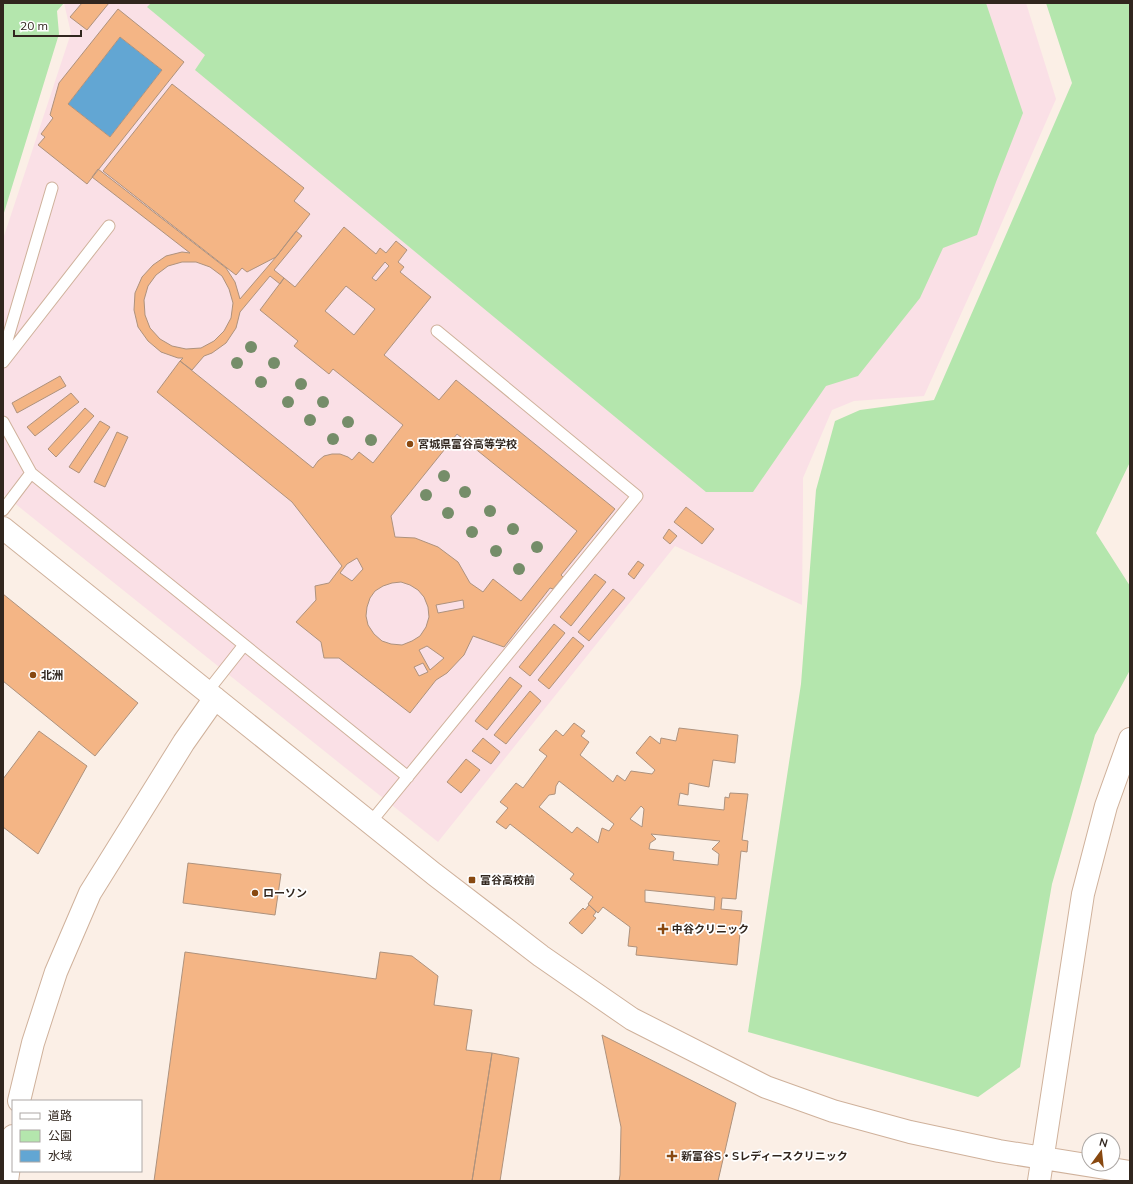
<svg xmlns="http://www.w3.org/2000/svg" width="1133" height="1184" font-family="Mulish,'Noto Sans JP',sans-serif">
<rect width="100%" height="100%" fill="#fbefe6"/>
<path fill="#fae0e6" d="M64 3H1026L1056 99 993 243 924 396 854 401 832 410 803 478V503L802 605 675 546 438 842 3 494V239L71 33Z"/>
<path fill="#b4e6ad" d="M3 3H64L57 11 59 34 3 216Z
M151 3H986L1023 113 996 182 977 235 943 248 920 298 858 376 826 386 753 492H706L195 70 205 55 147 7Z
M1046 3H1130V462L1096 533 1130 586V670L1095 735 1052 884 1020 1067 978 1097 748 1032 801 684 816 490 835 421 860 410 934 400 1072 83Z"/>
<path fill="#62a6d3" d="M120 37 162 70 110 137 68 104Z"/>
<path fill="#f4b585" stroke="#ae927d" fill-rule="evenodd" d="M82 3H109L87 30 70 17Z
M118 9 184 62 87 184 38 145 45 137 41 134 53 118 50 115 59 83ZM120 37 162 70 110 137 68 104Z
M172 84 304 188 294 201 310 214 276 257 247 272 242 268 236 275 103 171Z
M98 169 226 268 235 282 240 299 276 257 296 231 302 236 274 270 284 278 280 284 270 276 240 312 236 328 226 343 212 353 204 356 192 370 180 361 183 358H178L161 352 148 341 138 327 134 310 135 293 142 277 153 265 166 256 182 252 190 253 92 177ZM182 262H196L210 267 222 276 229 289 233 303 231 318 224 331 214 341 201 348 186 349 172 346 160 339 150 328 145 315 144 300 148 286 156 275 168 266Z
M344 227 376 254 380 248 386 253 396 241 407 250 398 262 404 267 400 272 431 297 384 355 439 400 456 380 615 509 561 575 563 577 553 589 550 588 504 647 473 636 464 655 447 673 436 680 410 713 339 658H324L321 642 296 622 316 600 315 586 329 583 342 566 292 502 157 392 180 361 313 468 318 461 324 456 332 454H340L348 457 352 460 359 452 373 463 403 425 333 369 329 374 294 346 298 341 260 310 284 278 295 287ZM385 262 389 266 376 281 372 278ZM346 286 375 309 354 335 325 311ZM457 434 577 531 521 601 493 579 483 592 470 583 458 562 438 547 415 538 395 537 391 516ZM357 558 363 569 352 581 340 573 347 564ZM401 582 410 585 418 590 424 597 428 607 429 617 426 627 420 636 412 641 402 645 391 644 382 641 374 634 368 625 366 616 367 607 370 598 375 591 383 586 392 583ZM463 600 464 608 438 613 436 605ZM427 646 444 658 430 670 419 650ZM423 663 428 672 419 676 414 667Z
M60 376 66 386 17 413 12 403Z
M71 393 79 402 35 436 27 427Z
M85 408 94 416 56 457 48 449Z
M100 421 110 427 79 473 69 467Z
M117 432 128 437 105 487 94 482Z
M686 507 714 529 702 544 674 522Z
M669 529 677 536 670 544 663 538Z
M638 561 644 565 634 579 628 574Z
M595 574 606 582 571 626 560 617Z
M613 589 625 598 589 641 578 632Z
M3 594 138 703 95 756 3 681Z
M554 624 565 633 530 676 519 667Z
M573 637 584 646 549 689 538 680Z
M510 677 522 686 487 730 475 721Z
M530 691 541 701 506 744 494 735Z
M574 723 585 731 581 736 589 742 580 755 613 782 617 775 625 781 631 771 652 774 655 770 636 753 650 736 660 744 661 738 676 741 679 728 738 735 735 763 713 760 709 787 689 783 688 795 680 793 678 805 724 810 725 797 729 798 730 793 748 794 742 840 748 841 747 852 741 851 736 899 722 898 721 909 742 911 737 965 636 955 637 947 628 946 630 927 603 907 598 913 588 904 593 897 570 879 574 874 510 824 506 829 496 822 508 808 500 802 516 783 523 788 547 756 539 750 556 730 563 736ZM559 781 614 824 609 831 602 828 598 843 577 827 572 833 539 807 549 795 555 794 556 786ZM641 806 644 809 642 827 630 819ZM651 834 720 841 712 849 719 854 718 865 673 860 674 852 649 849 650 843 656 839ZM645 890 715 897 714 910 645 902Z
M39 731 87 766 38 854 3 827V779Z
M483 738 500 752 491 764 472 751Z
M466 759 480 770 461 793 447 782Z
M188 863 281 874 275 915 183 903Z
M589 905 596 912 593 916 596 918 582 934 569 923 583 908 585 910Z
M185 952 376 979 380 952 412 956 438 976 434 1005 472 1010 466 1050 492 1053 472 1181H154Z
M602 1035 736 1103 718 1181H619L620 1175 621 1127Z
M492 1053 519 1058 500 1181H472Z"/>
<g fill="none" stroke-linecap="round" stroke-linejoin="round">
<g stroke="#cfb19b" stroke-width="13">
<path id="lane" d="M3 354 52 188
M3 362 109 226
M3 422 31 473 3 510
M31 473 408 777
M207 692 244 645
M370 823 637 496 437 331"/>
</g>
<g stroke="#cfb19b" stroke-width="24">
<path id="secondary" d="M3 528 434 874 541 956 632 1019 766 1087 833 1111 910 1132 999 1151 1130 1172
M19 1101 33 1043 56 972 90 893 184 742 215 698
M7 1181 13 1136
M1039 1181 1083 894 1106 806 1130 739"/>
</g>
<use href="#lane" stroke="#fff" stroke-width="11"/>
<use href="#secondary" stroke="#fff" stroke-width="22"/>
</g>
<g fill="#758d69">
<circle cx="251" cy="347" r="6"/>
<circle cx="237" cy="363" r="6"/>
<circle cx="274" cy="363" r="6"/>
<circle cx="261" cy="382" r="6"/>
<circle cx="301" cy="384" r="6"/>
<circle cx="288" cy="402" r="6"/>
<circle cx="323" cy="402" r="6"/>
<circle cx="310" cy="420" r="6"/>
<circle cx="348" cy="422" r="6"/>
<circle cx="333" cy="439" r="6"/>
<circle cx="371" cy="440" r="6"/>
<circle cx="444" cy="476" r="6"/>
<circle cx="465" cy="492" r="6"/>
<circle cx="426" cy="495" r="6"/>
<circle cx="490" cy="511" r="6"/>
<circle cx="448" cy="513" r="6"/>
<circle cx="513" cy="529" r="6"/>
<circle cx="472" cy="532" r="6"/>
<circle cx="537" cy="547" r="6"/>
<circle cx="496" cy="551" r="6"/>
<circle cx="519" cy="569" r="6"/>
</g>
<g fill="#884810" stroke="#fff" stroke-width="1.5">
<circle cx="410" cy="444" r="4"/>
<circle cx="33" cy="675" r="4"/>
<rect x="468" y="876" width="8" height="8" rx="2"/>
<circle cx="255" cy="893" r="4"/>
<path d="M661 923h4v4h4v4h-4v4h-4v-4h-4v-4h4z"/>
<path d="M670 1150h4v4h4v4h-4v4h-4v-4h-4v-4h4z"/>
</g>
<g text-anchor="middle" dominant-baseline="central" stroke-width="3.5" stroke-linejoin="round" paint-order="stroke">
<g font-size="11" font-weight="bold" fill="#31261e" stroke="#fff" text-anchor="start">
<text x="418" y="444">宮城県富谷高等学校</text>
<text x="41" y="675">北洲</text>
<text x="480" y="880">富谷高校前</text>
<text x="263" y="893">ローソン</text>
<text x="672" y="929">中谷クリニック</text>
<text x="681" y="1156">新富谷S・Sレディースクリニック</text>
</g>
</g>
<rect width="1133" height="1184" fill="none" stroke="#31261e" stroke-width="8"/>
<rect x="12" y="1100" width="130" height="72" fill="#ffffff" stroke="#ada8a5"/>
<rect x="20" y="1113" width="20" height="6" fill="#ffffff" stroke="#ada8a5"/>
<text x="48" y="1120" font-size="12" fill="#31261e">道路</text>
<rect x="20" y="1130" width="20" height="12" fill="#b4e6ad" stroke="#ada8a5"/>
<text x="48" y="1140" font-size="12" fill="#31261e">公園</text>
<rect x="20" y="1150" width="20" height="12" fill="#62a6d3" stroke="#ada8a5"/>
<text x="48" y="1160" font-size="12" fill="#31261e">水域</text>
<g transform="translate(1101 1152) rotate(15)"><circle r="19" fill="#ffffff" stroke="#ada8a5"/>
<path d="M0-3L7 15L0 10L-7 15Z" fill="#884810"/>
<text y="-6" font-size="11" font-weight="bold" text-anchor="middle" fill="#31261e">N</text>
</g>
<path d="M14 30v6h67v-6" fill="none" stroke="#31261e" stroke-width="2"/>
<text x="20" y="30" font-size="12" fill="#31261e" stroke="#ffffff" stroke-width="3" paint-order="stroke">20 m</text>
</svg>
